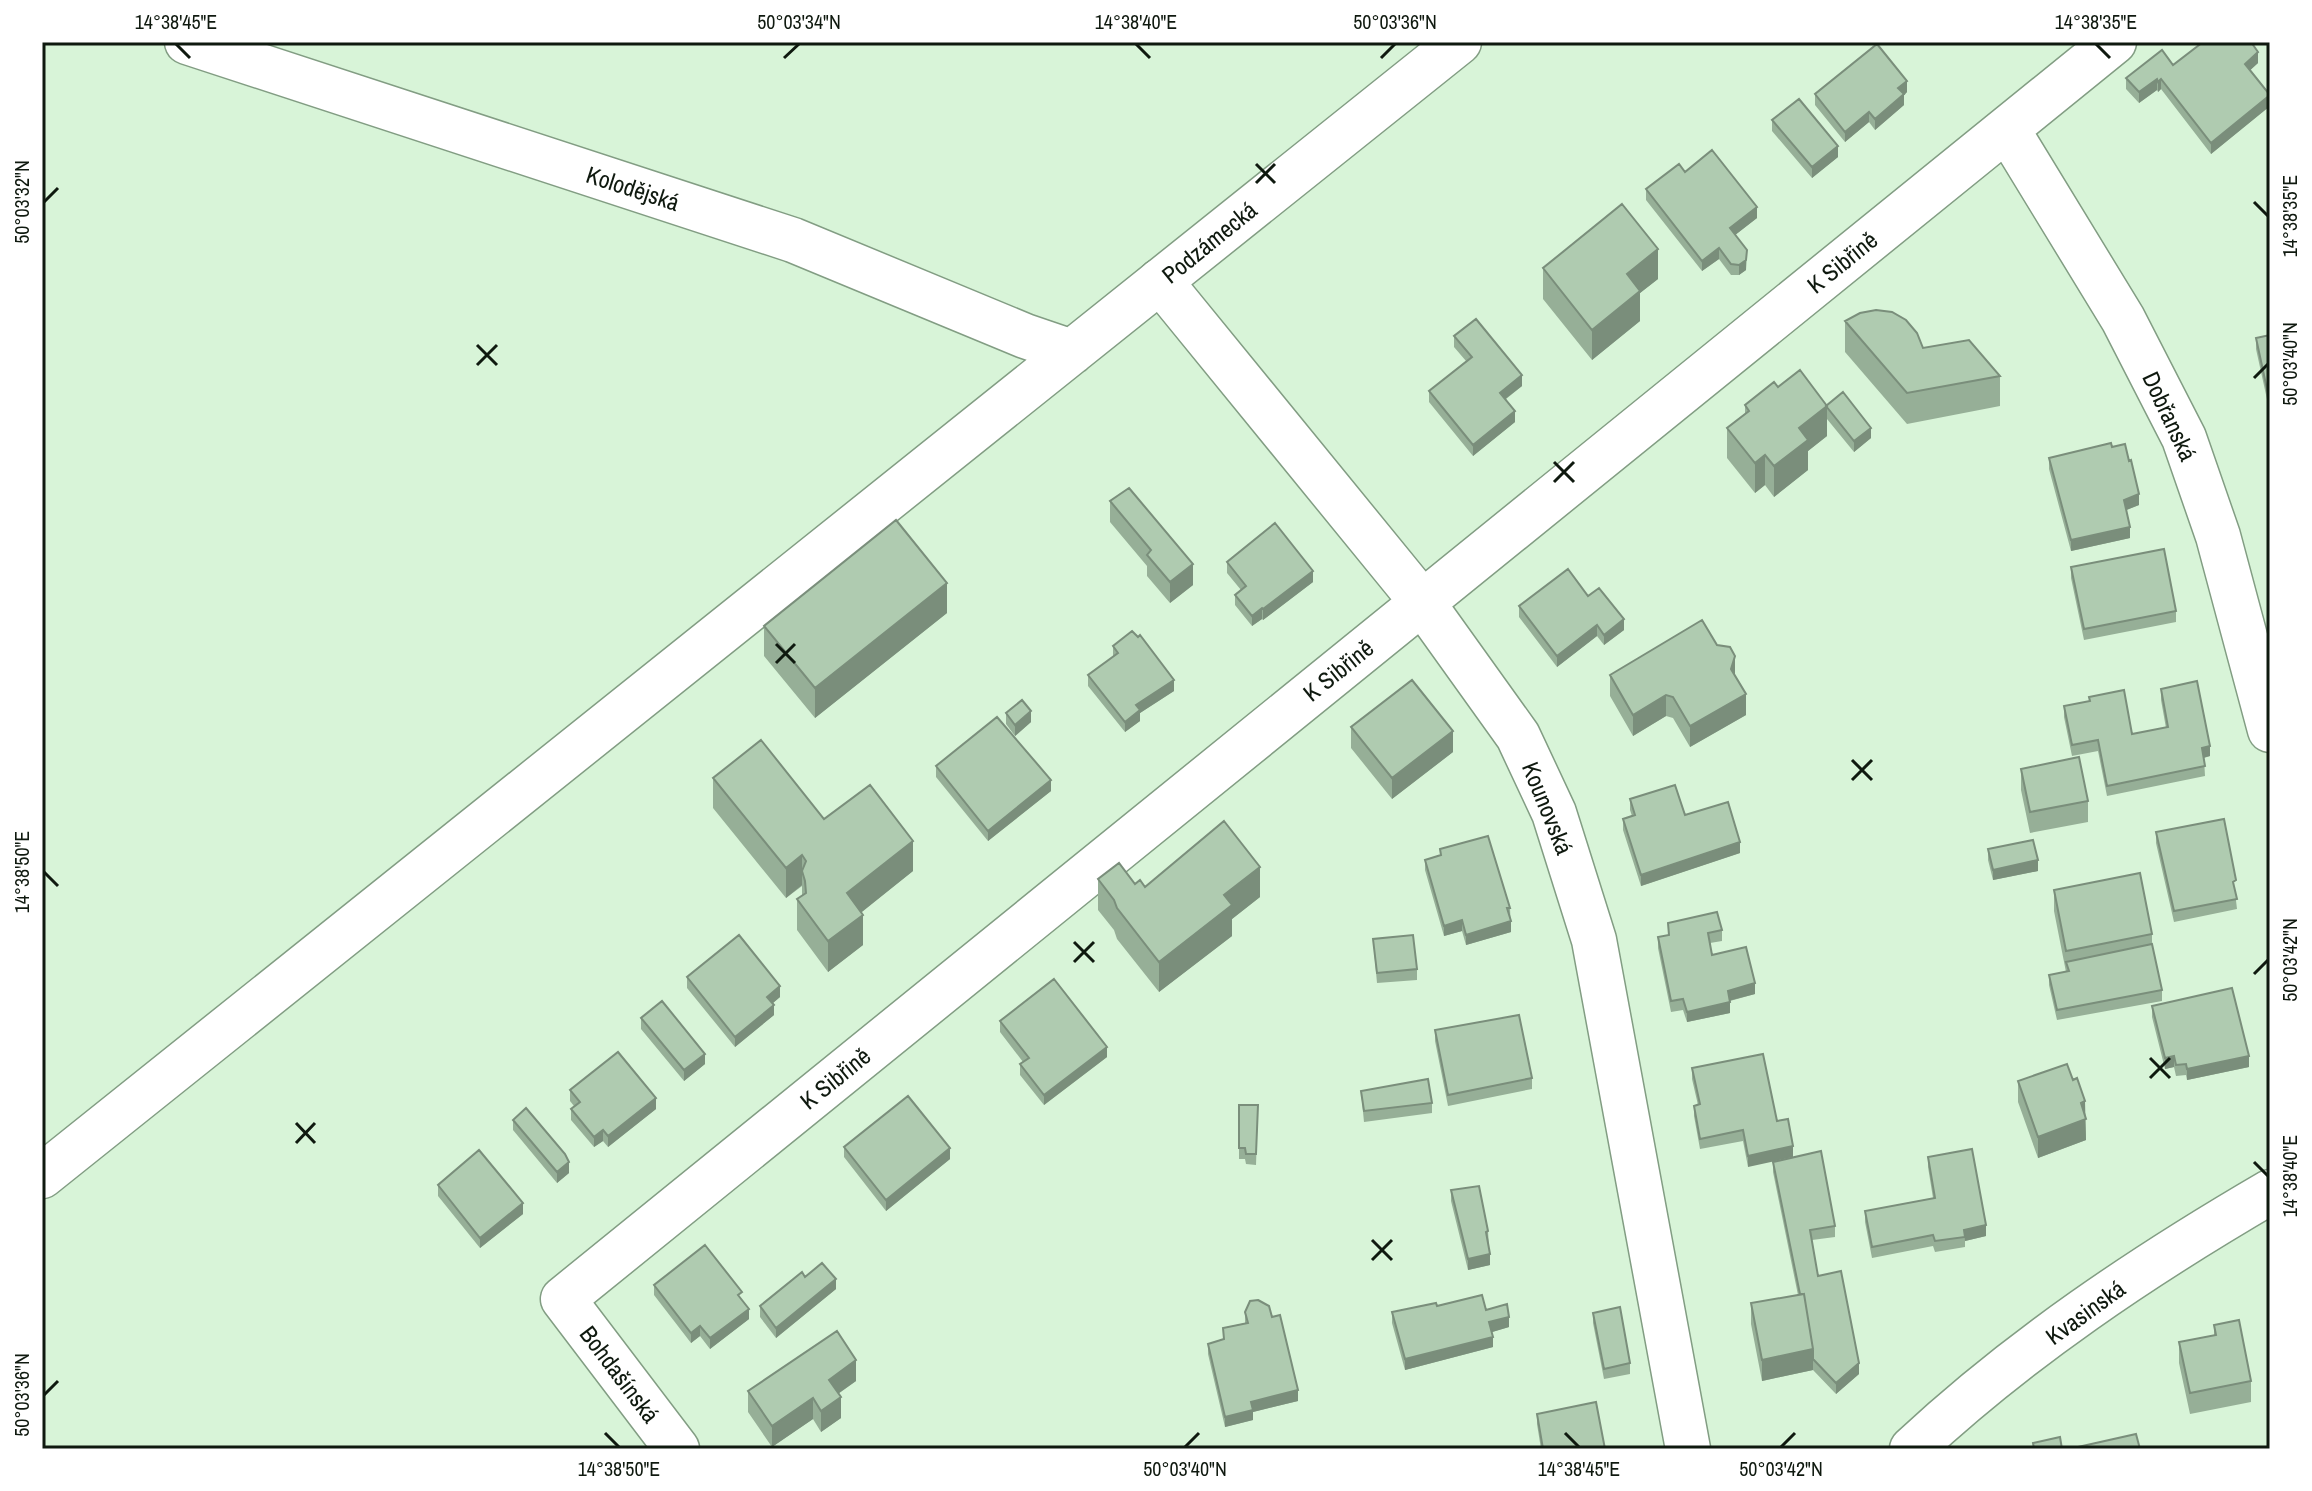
<svg xmlns="http://www.w3.org/2000/svg" width="2312" height="1491" font-family="'Archivo Narrow',sans-serif">
<rect width="100%" height="100%" fill="#d8f4d8"/>
<g fill="none" stroke-linecap="round" stroke-linejoin="round">
<g stroke="#829d83" stroke-width="47">
<path id="minor" d="M2007 129 2123 319 2184 438 2218 536 2270 730
M1160 281 1422 602 1518 736 1554 813 1594 940 1688 1449
M677 1449 563 1299 2114 42
M1912 1449C2019 1349 2143 1266 2270 1192"/>
</g>
<g stroke="#829d83" stroke-width="47">
<path id="tertiary" d="M187 42 793 240 1025 336 1072 352
M42 1176 1459 42"/>
</g>
<use href="#minor" stroke="#fff" stroke-width="44"/>
<use href="#tertiary" stroke="#fff" stroke-width="44"/>
</g>
<path fill="#96af97" d="M2258 63 2250 70 2270 95V106L2211 154 2161 89 2158 92 2157 90 2139 103 2126 89V78L2173 65Z
M1907 92 1904 95V105L1875 130 1869 122 1845 142 1815 105V94Z
M1772 120 1838 157 1812 178 1772 131Z
M1685 172 1757 218 1735 235 1746 270 1739 275H1731L1719 259 1702 271 1646 200V189Z
M1543 268 1658 279 1640 293V321L1592 360 1543 299Z
M1845 321 2000 376V406L1907 424 1845 352Z
M2270 335V413L2256 349V338Z
M1454 336 1522 386 1506 399 1515 422 1473 456 1429 402V391L1466 361 1454 347Z
M1778 387 1827 406 1871 438 1854 452 1827 419V436L1808 451V470L1774 497 1765 485 1755 493 1727 458V428L1745 414V405Z
M2112 447 2139 505 2126 510 2130 538 2071 551 2049 469V458Z
M1110 501 1193 585 1170 603 1147 576V566L1110 522Z
M1227 562 1313 582 1263 620 1262 619 1252 626 1235 605V595L1241 590 1227 573Z
M2071 567 2176 611V622L2084 640 2071 578Z
M1588 596 1624 630 1604 645 1597 636 1557 667 1519 617V606Z
M947 613 815 718 764 656V626Z
M1138 637 1174 691 1140 713V721L1125 732 1088 686V675L1113 657V646Z
M1610 675 1735 676 1746 715 1690 747 1673 718 1666 716 1633 736 1610 696Z
M2161 689 2210 756 2204 758 2205 776 2107 796 2098 751 2072 756 2064 717V706L2089 701V697L2132 734 2166 728 2161 700Z
M1006 713 1031 722 1015 736 1006 724Z
M1351 727 1453 752 1392 799 1351 748Z
M936 766 1051 791 988 841 936 777Z
M2021 769 2088 801V822L2030 833 2021 790Z
M713 778 824 819 913 871 861 912 863 945 828 972 797 930V899L802 896V886L786 898 713 808Z
M1630 799 1740 853 1641 886 1623 830V819L1632 816 1630 810Z
M2156 832 2236 891 2235 892 2237 909 2174 922 2156 843Z
M1440 849 1510 908 1511 932 1466 945 1462 931 1444 936 1425 870V860L1440 856Z
M1988 849 2038 871 1993 880 1988 860Z
M1098 879 1145 887 1260 897 1232 919V936L1159 992 1117 939 1114 930 1098 910Z
M2054 890 2152 934V944L2162 990V1001L2057 1020 2049 985V975L2066 972 2054 911Z
M1668 923 1722 930V941L1710 943 1712 955 1755 994 1730 1001V1013L1687 1022 1683 1010 1671 1012 1658 948V937L1668 935Z
M1373 939 1417 969V980L1377 983Z
M687 977 780 997 773 1003 774 1015 735 1047 687 988Z
M2152 1006 2249 1067 2187 1080 2186 1075 2176 1076 2174 1067 2165 1069 2152 1017Z
M641 1018 705 1064 684 1081 641 1029Z
M1000 1021 1107 1057 1044 1105 1020 1075V1064L1023 1062 1000 1032Z
M1435 1030 1532 1078V1089L1448 1106 1435 1041Z
M1763 1054 1748 1167 1743 1141 1700 1149 1694 1116V1106L1698 1105 1692 1079V1068Z
M2018 1081 2085 1116 2086 1140 2038 1158 2018 1102Z
M570 1090 656 1109 608 1147 603 1141 594 1147 571 1120V1109L574 1106 570 1101Z
M1361 1091 1432 1103V1113L1364 1122Z
M1239 1105H1258L1256 1165 1246 1164 1245 1159H1239Z
M513 1120 569 1173 557 1183 513 1130Z
M844 1147 950 1159 886 1211 844 1157Z
M1928 1157 1986 1236 1965 1241V1247L1935 1252 1933 1246 1872 1258 1865 1222V1211L1933 1198 1928 1167Z
M1773 1162 1835 1226V1237L1812 1240 1818 1276 1859 1374 1836 1394 1813 1370 1762 1381 1751 1324V1303L1798 1295 1773 1172Z
M438 1185 523 1214 480 1248 438 1196Z
M1451 1190 1488 1231 1490 1265 1468 1270 1451 1201Z
M805 1277 836 1289 776 1338 760 1317V1306Z
M654 1285 742 1300 749 1319 710 1349 700 1336 691 1343 654 1295Z
M1437 1306 1486 1310 1509 1327 1492 1332 1493 1347 1405 1370 1392 1323V1312Z
M1245 1312 1298 1401 1253 1412V1420L1225 1427 1208 1354V1344L1223 1340V1328L1245 1323Z
M1593 1313 1630 1363V1374L1604 1379 1593 1323Z
M2214 1325 2251 1381V1402L2190 1414 2179 1363V1342L2214 1335Z
M856 1381 838 1394 841 1418 821 1432 813 1419 772 1447 748 1412V1391Z
M1537 1414 1605 1449H1541L1537 1424Z"/>
<path fill="#7a8e7b" d="M2258 52V63L2245 75V64Z
M2157 79V90L2139 103V92Z
M2161 79V89L2158 92V82Z
M1907 81V92L1904 95V105L1875 130V119L1898 88Z
M2270 95V106L2211 154V143Z
M1869 112V122L1845 142V132Z
M1838 146V157L1812 178V167Z
M1757 207V218L1730 239V228Z
M1719 248V259L1702 271V261Z
M1658 249V279L1640 293V321L1592 360V330L1627 274Z
M1747 250 1746 270 1739 275V265Z
M1522 375V386L1500 403V393Z
M1827 406V436L1808 451V470L1774 497V466L1799 428Z
M1515 411V422L1473 456V445Z
M1871 428V438L1854 452V441Z
M1765 455V485L1755 493V463Z
M2139 494V505L2124 511V500Z
M2130 527V538L2071 551V540Z
M1193 564V585L1170 603V582Z
M1313 571V582L1263 620V609Z
M947 583V613L815 718V688Z
M1262 608V619L1252 626V616Z
M1624 619V630L1604 645V635Z
M1597 625V636L1557 667V656Z
M1735 656V677L1731 669Z
M1174 680V691L1140 713V721L1125 732V722L1136 705Z
M1746 694V715L1690 747V726Z
M1666 695V716L1633 736V715Z
M1031 711V722L1015 736V725Z
M1453 731V752L1392 799V778Z
M2210 746V756L2202 758V748Z
M1051 780V791L988 841V831Z
M913 841V871L847 924V893Z
M1740 842V853L1641 886V875Z
M802 855V885L786 898V868Z
M2038 860V871L1993 880V870Z
M1260 867V897L1232 919V936L1159 992V962L1224 895Z
M863 915V945L828 972V941Z
M1462 920V931L1444 936V926Z
M1511 921V932L1466 945V935Z
M1755 983V994L1728 1001V991Z
M780 986V997L767 1008V997Z
M1730 1002V1013L1687 1022V1012Z
M774 1005V1015L735 1047V1037Z
M1107 1047V1057L1044 1105V1095Z
M705 1054V1064L684 1081V1070Z
M2174 1056V1067L2165 1069V1058Z
M2249 1056V1067L2187 1080V1069Z
M656 1098V1109L608 1147V1136Z
M2085 1101 2086 1140 2038 1158V1137Z
M603 1130V1141L594 1147V1137Z
M1793 1146V1157L1748 1167V1156Z
M950 1148V1159L886 1211V1200Z
M569 1162V1173L557 1183V1172Z
M523 1203V1214L480 1248V1238Z
M1986 1225V1236L1965 1241 1964 1230Z
M1490 1254V1265L1468 1270V1259Z
M836 1279V1289L776 1338V1328Z
M749 1309V1319L710 1349V1338Z
M1509 1317V1327L1489 1333V1322Z
M700 1326V1336L691 1343V1333Z
M1493 1337V1347L1405 1370V1359Z
M1813 1349V1370L1762 1381V1360Z
M856 1360V1381L829 1400V1380Z
M1859 1363V1374L1836 1394V1383Z
M1298 1390V1401L1253 1412V1420L1225 1427V1417L1251 1402Z
M841 1397V1418L821 1432V1411Z
M813 1398V1419L772 1447V1426Z"/>
<path fill="#afcbb0" stroke="#7a8e7b" stroke-width="2" d="M2203 42H2251L2258 52 2245 64 2270 95 2211 143 2161 79 2158 82 2157 79 2139 92 2126 78 2162 50 2173 65Z
M1877 44 1907 81 1898 88 1904 94 1875 119 1869 112 1845 132 1815 94Z
M1799 99 1838 146 1812 167 1772 120Z
M1712 150 1757 207 1730 228 1747 250 1746 260 1739 265 1731 264 1719 248 1702 261 1646 189 1679 164 1685 172Z
M1622 204 1658 249 1627 274 1640 291 1592 330 1543 268Z
M1876 310 1892 312 1906 320 1917 333 1923 348 1969 340 2000 376 1907 393 1845 321 1860 313Z
M1476 319 1522 375 1500 393 1515 411 1473 445 1429 391 1472 357 1454 336Z
M2270 335V403L2256 338Z
M1800 370 1827 406 1799 428 1808 440 1774 466 1765 455 1755 463 1727 428 1749 411 1745 405 1774 382 1778 387Z
M1843 392 1871 428 1854 441 1826 406Z
M2111 443 2112 447 2125 444 2129 461 2131 460 2139 494 2124 500 2130 527 2071 540 2049 458Z
M1129 488 1193 564 1170 582 1147 555 1151 550 1110 501Z
M896 520 947 583 815 688 764 626Z
M1275 523 1313 571 1263 609 1262 608 1252 616 1235 595 1246 586 1227 562Z
M2164 549 2176 611 2084 629 2071 567Z
M1568 569 1588 596 1599 588 1624 619 1604 635 1597 625 1557 656 1519 606Z
M1702 620 1717 645 1730 647 1735 656 1731 669 1746 694 1690 726 1673 697 1666 695 1633 715 1610 675Z
M1132 631 1138 637 1140 635 1174 680 1136 705 1140 710 1125 722 1088 675 1118 653 1113 646Z
M1412 680 1453 731 1392 778 1351 727Z
M2197 681 2210 746 2202 748 2205 766 2107 786 2098 740 2072 745 2064 706 2090 701 2089 697 2124 690 2132 734 2168 727 2161 689Z
M1022 700 1031 711 1015 725 1006 713Z
M997 717 1051 780 988 831 936 766Z
M761 740 824 819 870 785 913 841 847 893 863 915 828 941 797 899 806 893 805 881 802 871 806 861 802 855 786 868 713 778Z
M2079 757 2088 801 2030 812 2021 769Z
M1675 785 1685 815 1728 802 1740 842 1641 875 1623 819 1635 815 1630 799Z
M2224 819 2236 880 2233 882 2237 899 2174 911 2156 832Z
M1224 821 1260 867 1224 895 1232 905 1159 962 1117 908 1114 900 1098 879 1119 863 1135 884 1140 880 1145 887Z
M1488 836 1510 908H1507L1511 921 1466 935 1462 920 1444 926 1425 860 1441 855 1440 849Z
M2033 840 2038 860 1993 870 1988 849Z
M2140 873 2152 934 2066 951 2054 890Z
M1717 912 1722 930 1708 933 1712 955 1746 947 1755 983 1728 991 1730 1002 1687 1012 1683 999 1671 1001 1658 937 1669 935 1668 923Z
M739 935 780 986 767 997 774 1005 735 1037 687 977Z
M1413 935 1417 969 1377 973 1373 939Z
M2152 944 2162 990 2057 1010 2049 975 2069 971 2066 962Z
M1054 979 1107 1047 1044 1095 1020 1064 1029 1058 1000 1021Z
M2232 988 2249 1056 2187 1069 2186 1064 2176 1065 2174 1056 2165 1058 2152 1006Z
M662 1001 705 1054 684 1070 641 1018Z
M1519 1015 1532 1078 1448 1095 1435 1030Z
M618 1052 656 1098 608 1136 603 1130 594 1137 571 1109 580 1102 570 1090Z
M1763 1054 1777 1121 1788 1119 1793 1146 1748 1156 1743 1130 1700 1139 1694 1106 1700 1104 1692 1068Z
M2067 1064 2073 1080 2077 1078 2085 1101 2081 1103 2086 1119 2038 1137 2018 1081Z
M1428 1079 1432 1103 1364 1111 1361 1091Z
M908 1096 950 1148 886 1200 844 1147Z
M1239 1105H1258L1256 1154H1246L1245 1148H1239Z
M526 1108 565 1154 569 1162 557 1172 513 1120Z
M1972 1149 1986 1225 1964 1230 1965 1237 1935 1241 1933 1235 1872 1247 1865 1211 1935 1198 1928 1157Z
M479 1150 523 1203 480 1238 438 1185Z
M1821 1151 1835 1226 1810 1230 1818 1276 1841 1271 1859 1363 1836 1383 1813 1359V1349L1804 1294H1800L1773 1162Z
M1479 1186 1488 1231 1486 1232 1490 1254 1468 1259 1451 1190Z
M705 1245 742 1292 738 1295 749 1309 710 1338 700 1326 691 1333 654 1285Z
M822 1263 836 1279 776 1328 760 1306 802 1272 805 1277Z
M1804 1294 1813 1349 1762 1360 1751 1303Z
M1482 1295 1486 1310 1507 1304 1509 1317 1489 1322 1493 1337 1405 1359 1392 1312 1436 1303 1437 1306Z
M1258 1300 1269 1306 1272 1317 1280 1315 1298 1390 1251 1402 1253 1410 1225 1417 1208 1344 1224 1339 1223 1328 1248 1323 1245 1312 1250 1301Z
M1620 1307 1630 1363 1604 1369 1593 1313Z
M2239 1320 2251 1381 2190 1393 2179 1342 2216 1335 2214 1325Z
M837 1331 856 1360 829 1380 841 1397 821 1411 813 1398 772 1426 748 1391Z
M1596 1402 1605 1449H1543L1537 1414Z
M2136 1434 2140 1449H2069Z
M2060 1437 2062 1449H2034L2033 1443Z"/>
<path fill="none" stroke="#0f190f" stroke-width="3" d="M176 44 190 58M1136 44 1150 58M2096 44 2110 58M784 58 799 44M1381 58 1395 44M1256 164 1275 183M1256 183 1275 164M44 202 58 188M2254 202 2268 216M477 345 497 365M477 365 497 345M2254 378 2268 364M1554 462 1574 482M1554 482 1574 462M776 644 795 663M776 663 795 644M1852 760 1872 780M1852 780 1872 760M44 872 58 886M1074 942 1094 962M1074 962 1094 942M2254 974 2268 960M2150 1058 2170 1078M2150 1078 2170 1058M296 1123 315 1143M296 1143 315 1123M2254 1162 2268 1176M1372 1240 1392 1260M1372 1260 1392 1240M44 1395 58 1381M605 1433 619 1447M1565 1433 1579 1447M1185 1447 1199 1433M1781 1447 1795 1433"/>
<g text-anchor="middle" dominant-baseline="central" stroke-width="6" stroke-linejoin="round" paint-order="stroke">
<g font-size="24" fill="#0f190f" stroke="#fff">
<text transform="translate(633 188) rotate(18)">Kolodějská</text>
<text transform="translate(1209 242) rotate(-39)">Podzámecká</text>
<text transform="translate(1842 262) rotate(-39)">K Sibřině</text>
<text transform="translate(2170 416) rotate(65)">Dobřanská</text>
<text transform="translate(1338 670) rotate(-39)">K Sibřině</text>
<text transform="translate(1548 808) rotate(68)">Kounovská</text>
<text transform="translate(835 1078) rotate(-39)">K Sibřině</text>
<text transform="translate(2085 1312) rotate(-36)">Kvasinská</text>
<text transform="translate(620 1374) rotate(53)">Bohdašínská</text>
</g>
</g>
<rect width="2312" height="1491" fill="none" stroke="#ffffff" stroke-width="88"/>
<rect x="44" y="44" width="2224" height="1403" fill="none" stroke="#0f190f" stroke-width="3"/>
<g font-size="20" text-anchor="middle" fill="#0f190f">
<text x="176" y="29">14°38'45"E</text>
<text x="799" y="29">50°03'34"N</text>
<text x="1136" y="29">14°38'40"E</text>
<text x="1395" y="29">50°03'36"N</text>
<text x="2096" y="29">14°38'35"E</text>
<text transform="translate(22 202) rotate(-90)" y="7">50°03'32"N</text>
<text transform="translate(2290 216) rotate(-90)" y="7">14°38'35"E</text>
<text transform="translate(2290 364) rotate(-90)" y="7">50°03'40"N</text>
<text transform="translate(22 872) rotate(-90)" y="7">14°38'50"E</text>
<text transform="translate(2290 960) rotate(-90)" y="7">50°03'42"N</text>
<text transform="translate(2290 1176) rotate(-90)" y="7">14°38'40"E</text>
<text transform="translate(22 1395) rotate(-90)" y="7">50°03'36"N</text>
<text x="619" y="1476">14°38'50"E</text>
<text x="1185" y="1476">50°03'40"N</text>
<text x="1579" y="1476">14°38'45"E</text>
<text x="1781" y="1476">50°03'42"N</text>
</g>
</svg>
